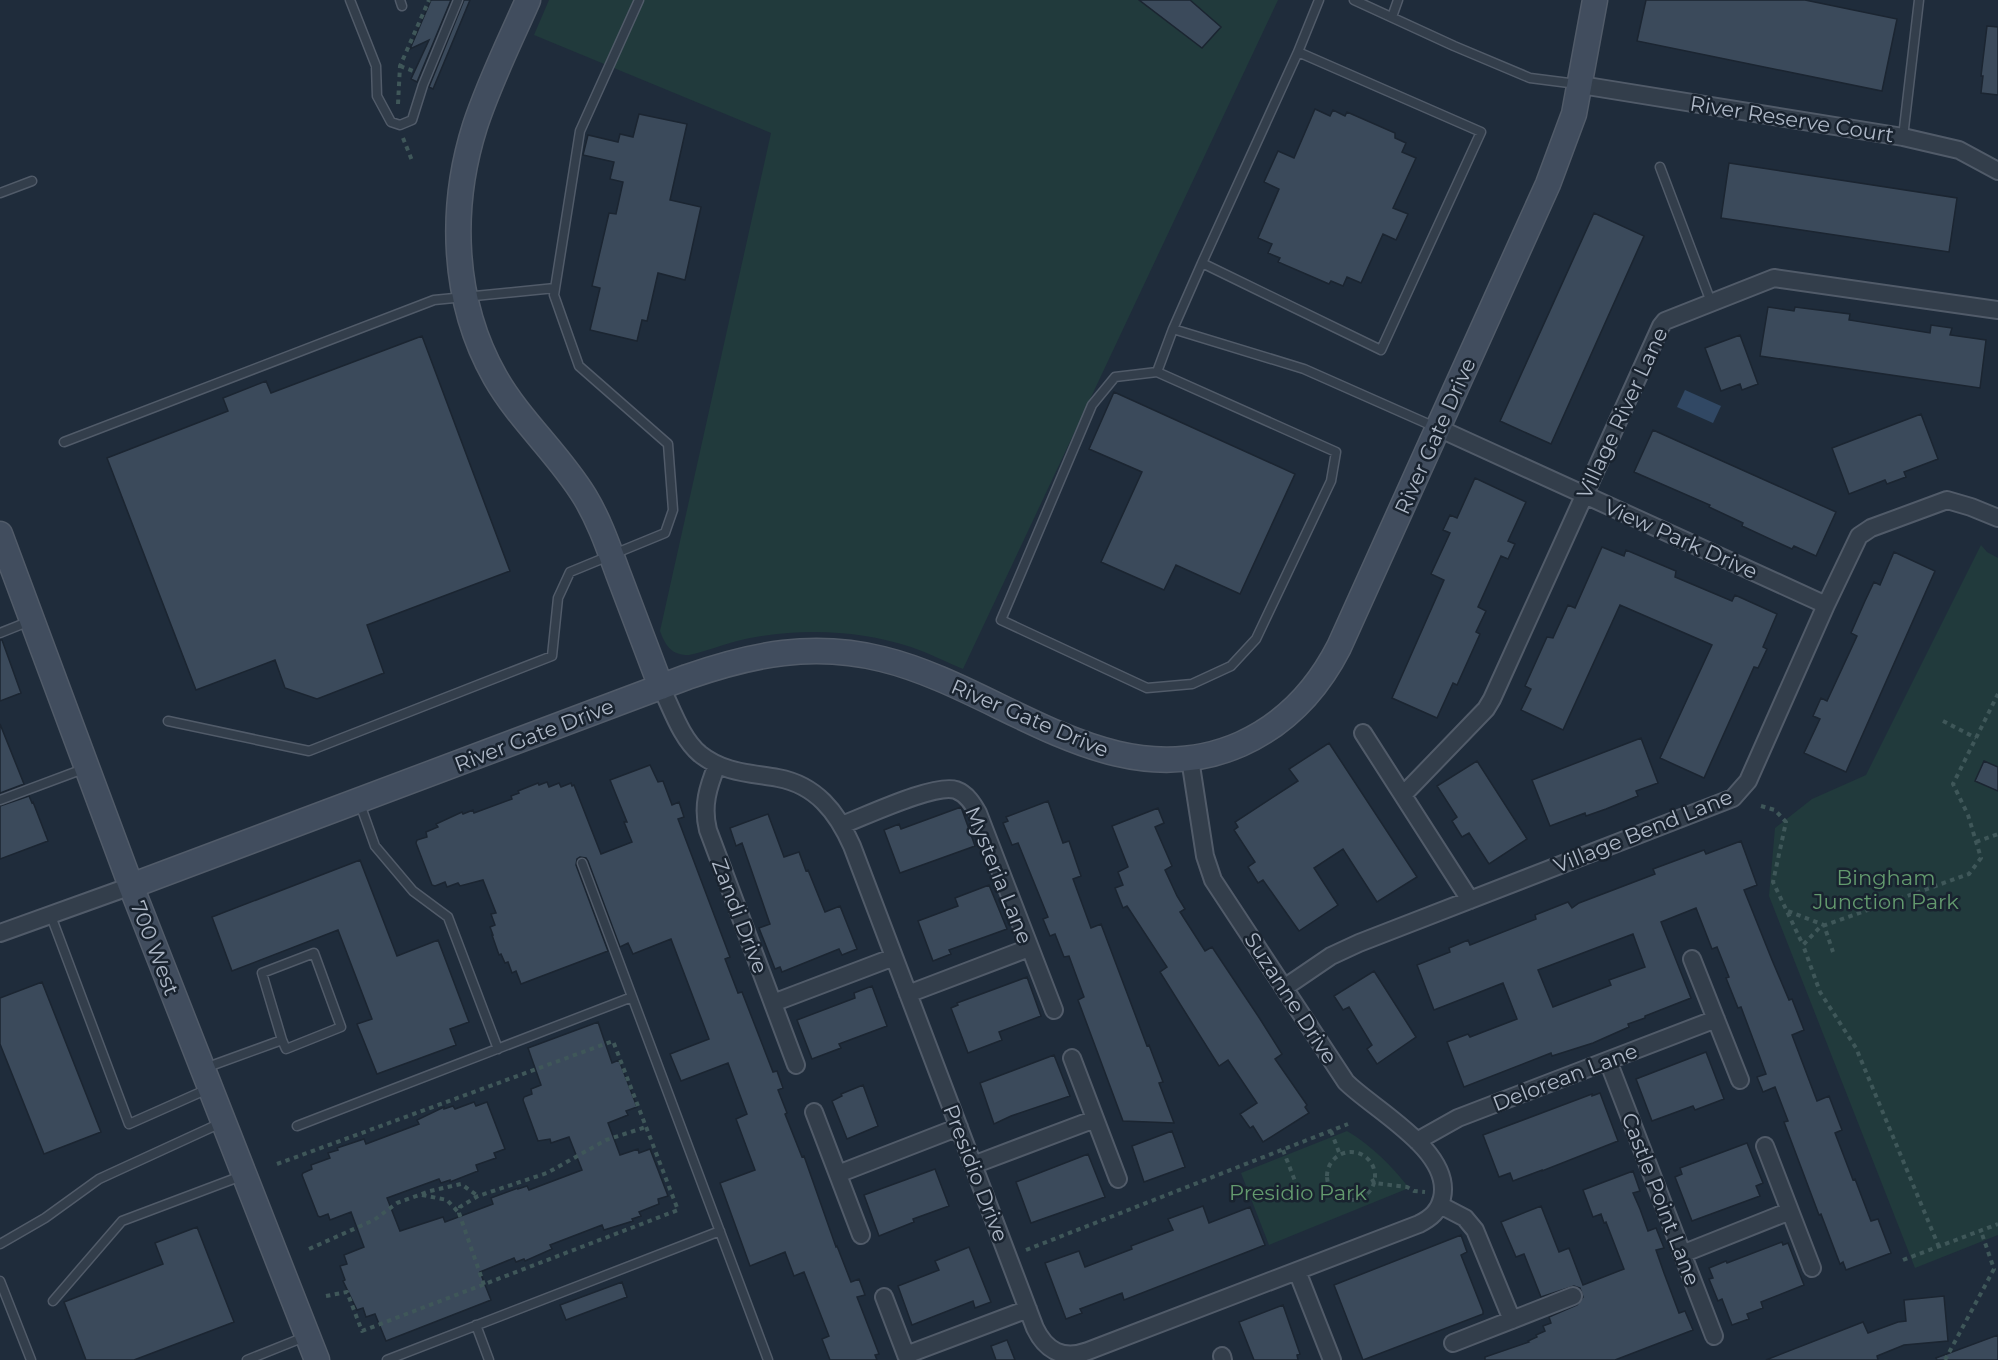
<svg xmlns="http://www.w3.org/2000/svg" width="1998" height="1360" font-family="Montserrat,sans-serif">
<rect width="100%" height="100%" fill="#1f2c3b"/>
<path fill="#213a3c" d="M549 0H1278L963 669C946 662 929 653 911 647 862 631 808 628 756 637 733 640 712 650 689 655 672 655 666 647 660 631L771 133 534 35Z
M1981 545 1987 552 1998 558V1235L1915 1268 1769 896 1775 828 1812 799 1866 775Z
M1347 1131C1371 1145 1392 1166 1409 1188L1269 1245 1241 1173Z"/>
<path fill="#314864" d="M1685 390 1721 406 1713 423 1677 407Z"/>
<path fill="#3b4a5b" stroke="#1b2531" stroke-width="1.5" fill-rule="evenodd" d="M431 0H451L417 82 411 79 429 40 410 49Z
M464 0H470L433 89 429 87Z
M1139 0H1190L1221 27 1202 48Z
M1646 0H1805L1897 19 1882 91 1637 41Z
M1987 26 1998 27V95L1981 93 1983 76H1981Z
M1315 109 1330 116 1333 110 1345 116 1347 112 1395 133V138L1406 143 1402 152 1416 158 1393 208 1408 214 1396 240 1383 234 1361 283 1347 277 1343 286 1331 281 1329 284 1278 262 1280 258 1268 253 1272 244 1258 238 1279 189 1264 182 1278 151 1294 158Z
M639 114 687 124 670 200 701 207 685 280 658 273 647 321 642 320 637 341 590 330 600 288 592 286 609 213 616 214 623 182 610 179 614 162 583 155 588 135 618 142 620 134 633 137Z
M1729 163 1957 198 1949 252 1721 218Z
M1594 213 1644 236 1551 444 1500 421Z
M1768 307 1794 311 1795 307 1850 314 1849 320 1930 333 1931 325 1952 328 1950 335 1986 340 1980 388 1760 356Z
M1740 335 1758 384 1742 390 1740 384 1721 391 1705 348Z
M422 336 510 571 367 625 384 673 317 699 285 688 275 660 196 690 107 458 228 411 223 398 266 381 271 393Z
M1114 392 1295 474 1240 594 1176 565 1164 590 1101 562 1142 472 1089 449Z
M1921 414 1938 459 1904 472 1906 477 1887 484 1885 480 1849 494 1832 448Z
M1653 430 1836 512 1816 556 1794 546 1792 549 1742 526 1743 523 1709 507 1710 505 1634 472Z
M1475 478 1526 502 1508 541 1515 544 1508 559 1501 556 1478 607 1486 611 1476 632 1480 634 1457 685 1453 683 1437 718 1392 698 1444 580 1431 574 1450 533 1443 530 1450 515 1457 518Z
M1602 547 1624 556 1626 550 1676 571 1675 577 1732 601 1735 595 1777 614 1763 647 1767 649 1758 668 1754 667 1704 778 1660 758 1712 645 1620 605 1563 730 1521 710 1531 689 1525 686 1547 637 1553 638 1568 605 1575 608Z
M1894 552 1935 571 1846 772 1804 753 1820 719 1813 716 1821 698 1827 701 1857 636 1851 633 1865 601 1874 582 1880 585Z
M0 640H2L21 693 0 701Z
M0 724 24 784 0 793Z
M1641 738 1658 783 1636 791 1638 796 1606 809 1586 816 1585 813 1550 826 1532 780Z
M1329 743 1417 877 1377 902 1343 849 1314 868 1338 905 1299 931 1263 880 1258 883 1248 867 1255 862 1234 830 1238 827 1235 822 1298 781 1289 769Z
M1477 761 1527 839 1489 864 1469 833 1462 837 1452 821 1457 817 1437 786Z
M1984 761 1998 767V791L1975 781Z
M650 765 658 782 663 781 672 805 679 802 684 817 678 819 730 957 725 959 738 993 742 992 773 1072 777 1071 783 1088 778 1090 787 1113 785 1114 802 1157 804 1156 836 1247 837 1246 851 1282 859 1279 865 1295 857 1297 879 1354 875 1355 877 1360H830L822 1339 829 1336 804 1272 794 1276 785 1252 750 1266 720 1183 755 1170 736 1119 747 1114 728 1063 681 1081 670 1054 709 1039 671 939 633 954 628 943 620 947 588 861 586 858 580 857 577 859 576 865 608 951 521 984 516 971 512 973 508 962 505 963 501 954 499 955 492 935H493L490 927 495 925 491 914 496 913 483 880 460 886 458 883 447 887 445 882 435 886 432 885 416 843 417 840 427 837 426 832 438 827 436 824 462 812 463 814 473 810 474 813 512 799 511 796 519 793 518 791 538 783 539 785 547 782 549 787 559 783 561 787 571 783 572 786 574 785 601 854 632 842 624 822H627L610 780Z
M29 796 32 803 33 802 48 841 0 859V806Z
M1048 801 1063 843 1069 841 1081 876 1073 879 1091 928 1101 924 1147 1046 1149 1045 1163 1082 1159 1083 1174 1123 1123 1121 1078 1000 1084 997 1069 956 1064 957 1055 934 1050 936 1043 919 1048 917 1018 843 1012 845 1003 823 1008 821 1006 817Z
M961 807 975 846 900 873 884 830 899 824 901 829Z
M1158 808 1164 823 1155 827 1172 866 1165 870 1177 896 1185 909 1180 912 1205 951 1212 947 1260 1019 1282 1054 1275 1059 1307 1105 1305 1107 1309 1113 1263 1142 1253 1126 1250 1128 1240 1114 1257 1103 1228 1060 1219 1066 1160 972 1167 967 1127 906 1123 908 1115 888 1123 885 1118 872 1128 867 1112 826Z
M768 814 784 857 799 852 806 871 808 870 825 912 840 906 857 949 842 955 839 949 782 972 780 967 775 969 759 928 770 924 742 843 736 846 730 828Z
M1741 841 1757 885 1744 890 1772 960 1789 1000 1792 999 1804 1030 1792 1035 1817 1101 1829 1096 1842 1130 1835 1133 1853 1180 1855 1179 1871 1221 1878 1219 1891 1253 1846 1270 1843 1262 1840 1264 1821 1214 1819 1215 1784 1122 1788 1121 1775 1087 1763 1092 1757 1077 1766 1074 1759 1055 1741 1007 1738 1008 1726 978 1729 977 1717 947 1712 949 1696 908 1661 922 1691 998 1645 1016V1018L1628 1024 1629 1027 1593 1043 1552 1056 1551 1053 1464 1087 1447 1042 1468 1034 1470 1037 1517 1019 1503 983 1434 1010 1417 965 1450 952 1449 948 1468 940 1470 945 1536 919 1535 915 1568 902 1572 908 1579 903 1655 874 1653 869 1704 850 1706 854ZM1633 934 1645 967 1609 980 1611 985 1553 1007 1538 970Z
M360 860 397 956 438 940 469 1022 450 1029 456 1045 377 1074 357 1024 372 1019 338 930 232 971 212 917Z
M989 885 1007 929 949 950 951 954 933 961 918 921 958 906 955 898Z
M1374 971 1416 1037 1377 1064 1367 1049 1372 1045 1349 1007 1343 1010 1334 996Z
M1027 977 1041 1016 999 1032 1002 1040 968 1053 951 1008 958 1005 957 1003Z
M42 982 101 1132 44 1154 0 1044V998Z
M872 986 887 1026 839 1044 841 1048 812 1059 797 1020 855 998 854 993Z
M598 1022 612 1063 619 1060 637 1107 626 1111 628 1115 608 1123 620 1155 638 1149 639 1153 650 1149 668 1196 658 1199 659 1204 639 1212 641 1216 632 1219 633 1221 604 1230 602 1225 550 1245 552 1249 525 1261 524 1259 516 1262 514 1258 480 1272 491 1300 386 1341 375 1314 366 1317 363 1308 357 1310 343 1281 345 1280 340 1266 347 1264 344 1255 364 1247 351 1212 330 1220 328 1214 320 1217 318 1216 302 1175 303 1173 312 1169 311 1165 330 1158 328 1153 338 1150 337 1148 364 1139 366 1144 419 1124 417 1120 444 1107V1109L453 1106 455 1109 474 1102 476 1106 487 1102 505 1149 494 1153 496 1158 476 1165 478 1171 450 1182V1180L441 1183 439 1179 387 1198 400 1231 443 1217 445 1222 493 1204 491 1198 518 1188V1189L527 1186 529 1190 582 1170 569 1137 551 1143 550 1139 538 1141 523 1100 524 1097 532 1094 531 1089 541 1085 528 1048Z
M1706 1052 1724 1099 1695 1110 1693 1106 1652 1121 1636 1079Z
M1054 1055 1070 1096 1011 1116 994 1124 980 1083Z
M863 1085 878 1126 847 1139 832 1101 842 1096 841 1094Z
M1600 1093 1618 1141 1542 1171V1170L1513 1181 1510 1173 1499 1177 1483 1135 1592 1094V1096Z
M1172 1131 1185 1167 1144 1182 1132 1146Z
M1747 1143 1763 1183 1756 1186 1760 1196 1692 1221 1675 1177 1682 1174 1680 1168Z
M1088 1154 1105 1197 1031 1223 1016 1182Z
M935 1169 949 1206 913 1219 914 1222 879 1236 864 1195Z
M1633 1171 1640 1191 1633 1193 1640 1209 1648 1231 1656 1228 1664 1248 1656 1250 1664 1273 1679 1313 1685 1311 1693 1330 1615 1360H1485V1357L1529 1342 1528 1341 1537 1337 1536 1335 1545 1331 1543 1326 1551 1323 1549 1317 1577 1305 1583 1297 1580 1288 1574 1286 1541 1297 1524 1254 1516 1257 1501 1222 1541 1206 1559 1252 1569 1248 1583 1285 1624 1269 1606 1222 1604 1223 1601 1214 1593 1217 1583 1190Z
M1203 1206 1209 1223 1250 1207 1265 1245 1124 1300 1122 1293 1080 1309 1082 1313 1066 1319 1045 1263 1079 1251 1085 1267 1132 1249 1131 1246 1173 1230 1168 1219Z
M197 1227 234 1322 134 1360H86L64 1302 163 1264 155 1243Z
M1461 1235 1467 1252 1461 1255 1483 1311V1314L1363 1360 1334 1285Z
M1782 1242 1783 1245 1788 1243 1804 1285 1761 1302 1763 1308 1747 1314 1749 1319 1732 1325 1722 1299 1718 1301 1709 1279 1713 1278 1709 1268 1726 1261 1727 1263Z
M969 1247 991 1302 975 1308 973 1301 912 1325 898 1286 939 1270 935 1261Z
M622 1282 627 1297 566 1320 560 1305Z
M1944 1296 1948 1341 1904 1345 1877 1356 1878 1360H1766L1863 1322 1868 1333 1898 1322 1906 1321 1904 1300Z
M1283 1305 1300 1354 1297 1355 1298 1360H1254L1239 1322Z
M1998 1335V1360H1937L1936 1358Z
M1007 1340 1015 1360H996L991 1346Z"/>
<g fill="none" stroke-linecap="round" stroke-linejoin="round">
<g stroke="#515b69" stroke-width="11">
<path id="lane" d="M350 0 376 66 377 96 391 122 400 125 412 120 423 85 458 0
M400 0 402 6
M1319 0 1298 52 1481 132 1381 350 1202 263 1173 329 1304 369 1435 427
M1354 0 1454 46 1530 78 1577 84
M1392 17 1398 0
M1903 137 1919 0
M1660 167 1711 302
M0 193 32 181
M1202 263 1298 52
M1157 372 1115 377 1092 405 1001 620 1147 688 1192 684 1231 666 1256 639 1331 481 1336 452 1157 372 1173 329
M64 442 434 300 555 288
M0 633 30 621
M168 721 309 751 552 656 558 598 570 572 665 533 673 510 668 444 579 366 554 295 580 131 639 0
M0 800 86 768
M359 801 375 846 413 891 448 917 498 1049
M582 863 768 1360
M51 916 129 1124 210 1088
M205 1068 282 1040 286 1049 341 1027 314 953 262 973 282 1040
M297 1126 632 997
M0 1244 45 1218 99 1179 223 1122
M0 1281 31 1360
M53 1301 122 1221 244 1175
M476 1325 489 1360
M247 1360 307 1336
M387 1360 720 1231"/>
</g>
<g stroke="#515b69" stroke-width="20">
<path id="street" d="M1581 85 1903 137 1959 150 1998 171
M1438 428 1826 605
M661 687C672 709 681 738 700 754 724 773 750 773 778 778 816 785 837 812 852 846L1035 1328C1046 1351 1063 1360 1088 1351L1419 1224C1431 1218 1439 1211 1442 1198 1453 1151 1374 1110 1346 1082L1213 880 1205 856 1190 759
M1363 733 1470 900
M717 765C708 787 702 806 708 830L796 1065
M1403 795 1486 709 1492 699 1661 326 1665 321 1774 278 1998 310
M842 825C866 816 935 783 956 790 967 794 973 804 978 813L1054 1010
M0 933 131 886
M1692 959 1740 1080
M1284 988 1331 956 1359 943 1733 798 1748 781 1826 605 1859 536 1871 528 1947 500 1971 507 1998 518
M908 994 1029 948
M773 1003 894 957
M1072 1058 1118 1179
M1608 1061 1714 1336
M814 1112 861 1235
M1417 1141 1458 1118 1716 1019
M1765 1146 1812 1268
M973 1165 1095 1119
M838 1174 959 1127
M1440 1205 1465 1218 1475 1230 1512 1320
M1682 1254 1790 1211
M1297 1271 1332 1360
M884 1297 908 1360
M1453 1343 1573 1296
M906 1355 1028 1309
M1222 1356 1223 1360"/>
</g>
<g stroke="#515b69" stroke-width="27">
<path id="secondary" d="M528 0C510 41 489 83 475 126 449 208 452 301 495 377 520 421 559 454 585 497 600 522 609 549 619 576 633 613 647 650 661 687
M0 534 131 886 317 1360
M131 886 687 677C753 654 813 642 882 659 1002 688 1112 801 1241 744 1285 724 1317 690 1339 647L1548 184 1574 114 1595 0"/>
</g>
<path stroke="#3f5759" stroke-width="4" stroke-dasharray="4.5 4.5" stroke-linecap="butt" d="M400 66 413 71
M398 104 400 66 429 0
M403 138 413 163
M1943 721 1976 738
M1761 806 1775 810 1786 822 1773 882 1803 945
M1976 842 1998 834
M1788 911 1824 925 1833 952
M1331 1131 1340 1155
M1283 1150 1295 1181
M1327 1176a24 24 0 1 1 48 0a24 24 0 1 1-48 0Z
M277 1164 613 1041 678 1210 362 1331 347 1292 326 1296
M1372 1179 1374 1183 1407 1187 1414 1191 1425 1192
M422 1195 447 1200 459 1213
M1939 1247 1856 1048 1820 992 1803 945 1820 927 1969 874 1981 858 1968 815 1953 784 1998 694
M309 1249 374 1220 397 1203 430 1191 461 1184 478 1196
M1026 1250 1348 1124
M1903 1260 1998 1224
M484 1285 459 1213 460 1207 478 1196 547 1173 606 1140 646 1127
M1945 1360 1994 1269 1981 1231"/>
<use href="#lane" stroke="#333e4b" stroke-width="8"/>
<use href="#street" stroke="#333e4b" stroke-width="16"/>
<use href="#secondary" stroke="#414d5e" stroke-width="24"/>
</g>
<g text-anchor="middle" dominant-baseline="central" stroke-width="5" stroke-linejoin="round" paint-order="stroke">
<g font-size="21" fill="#aeb8c7" stroke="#19232f">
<text transform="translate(1792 119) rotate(9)">River Reserve Court</text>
<text transform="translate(1622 413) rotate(-65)">Village River Lane</text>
<text transform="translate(1435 436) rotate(-66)">River Gate Drive</text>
<text transform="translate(1681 539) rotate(24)">View Park Drive</text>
<text transform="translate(1030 718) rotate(23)">River Gate Drive</text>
<text transform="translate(534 735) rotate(-21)">River Gate Drive</text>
<text transform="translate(1643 831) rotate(-22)">Village Bend Lane</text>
<text transform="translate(999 875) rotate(68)">Mysteria Lane</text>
<text transform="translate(740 916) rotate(69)">Zandi Drive</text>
<text transform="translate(155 948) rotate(69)">700 West</text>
<text transform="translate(1291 998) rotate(57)">Suzanne Drive</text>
<text transform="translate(1565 1077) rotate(-21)">Delorean Lane</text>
<text transform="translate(976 1173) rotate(69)">Presidio Drive</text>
<text transform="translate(1661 1199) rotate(69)">Castle Point Lane</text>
</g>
<g font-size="21" fill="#639a6e" stroke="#19232f">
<text x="1886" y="877">Bingham<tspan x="1886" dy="24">Junction Park</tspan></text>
<text x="1298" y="1192">Presidio Park</text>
</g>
</g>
</svg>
